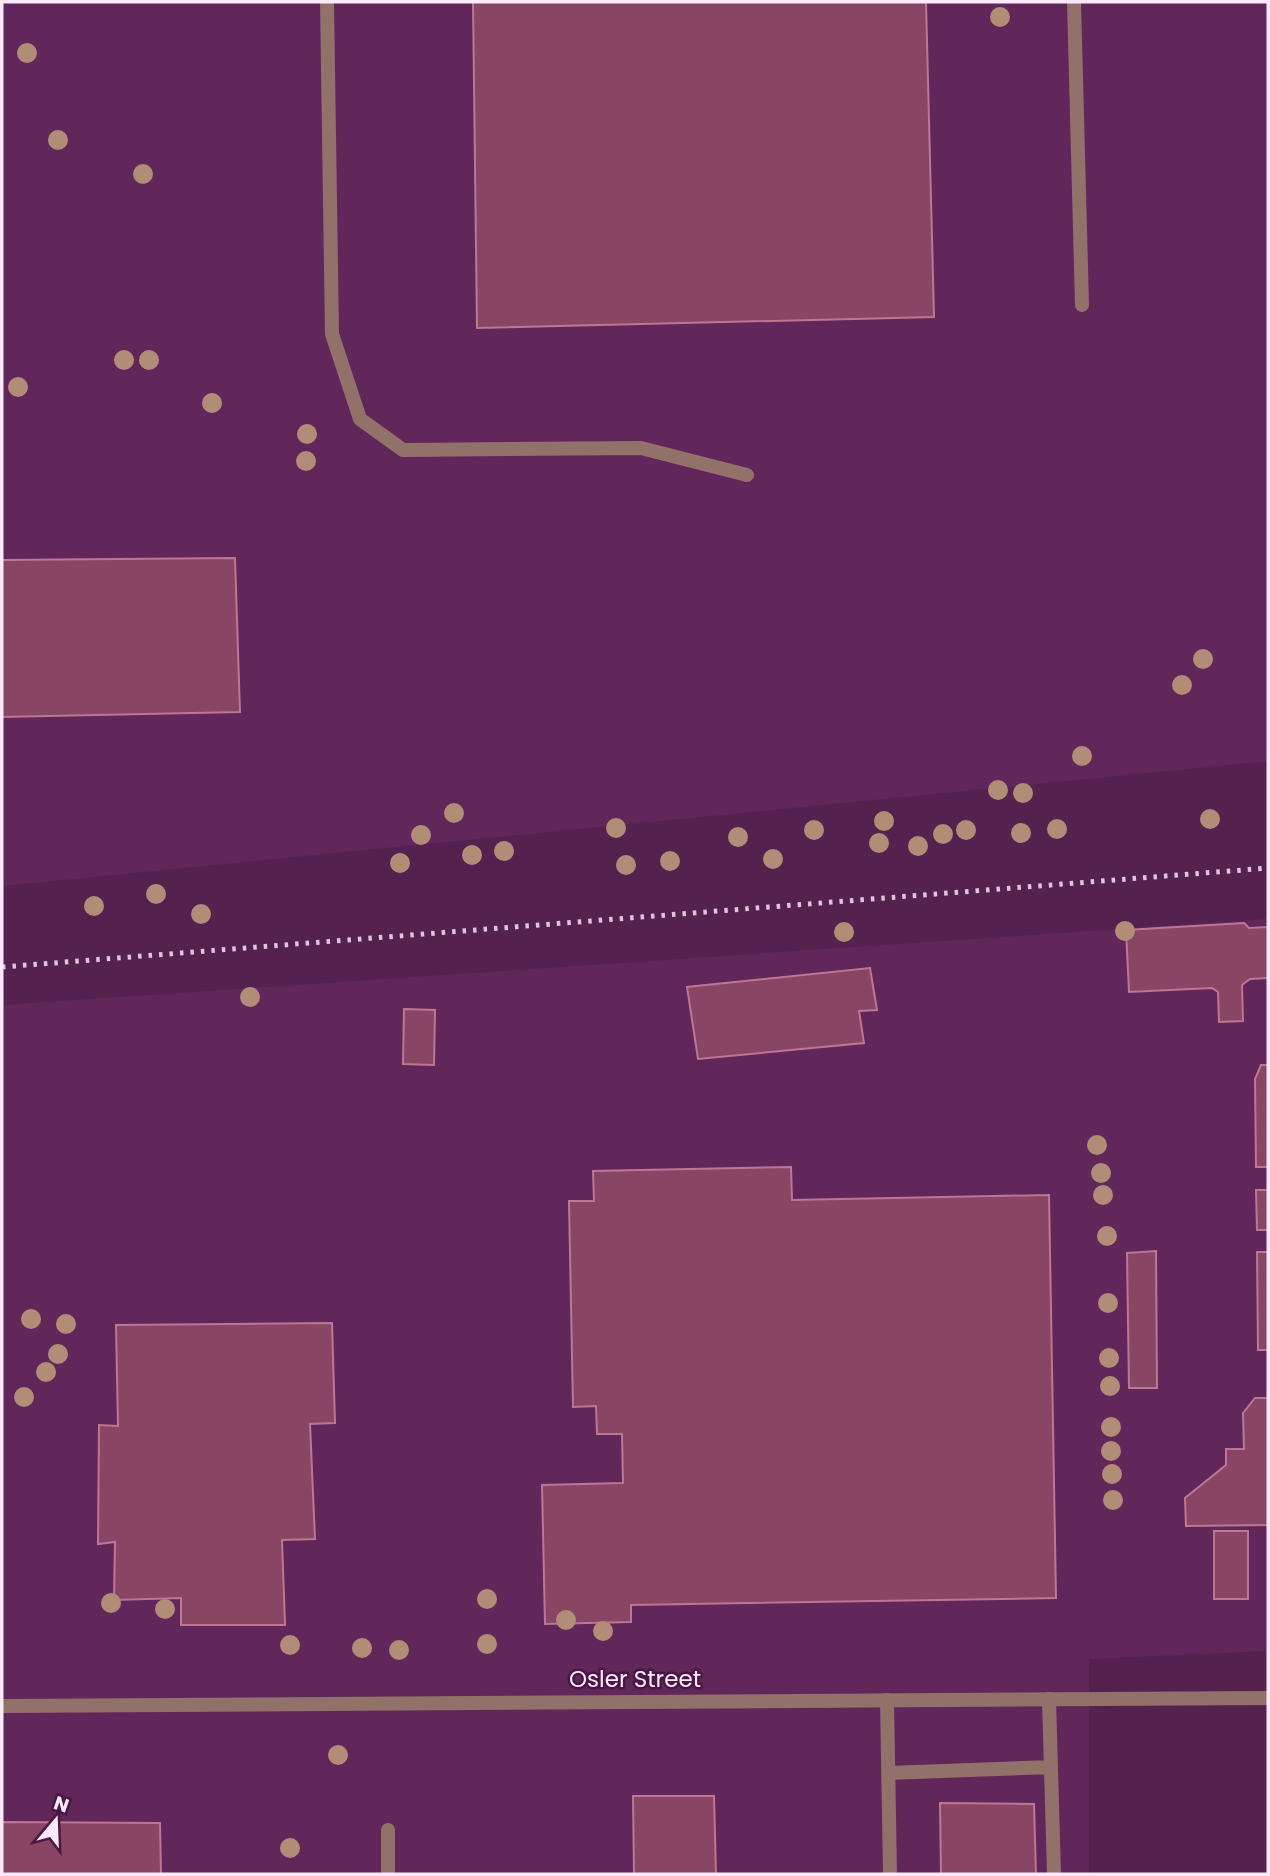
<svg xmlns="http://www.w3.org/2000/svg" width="1270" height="1876" font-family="Poppins,sans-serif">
<rect width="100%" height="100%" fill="#55224f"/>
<path fill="#61275a" d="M2 2H1268V761L2 886Z
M1268 919V1651L1089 1659V1874H2V1005Z"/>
<path fill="#884664" stroke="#be7695" stroke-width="2" d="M473 2H926L934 317 477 328Z
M235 558 240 712 2 717V560Z
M1244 923 1249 928 1268 927V978L1250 979 1242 985 1243 1021 1219 1022 1218 992 1212 988 1129 992 1126 930Z
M870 968 877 1010 859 1011 864 1043 698 1059 687 987Z
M404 1009 435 1010 434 1065 403 1064Z
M1261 1065H1268V1167H1256L1255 1079Z
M791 1167 792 1200 1049 1195 1056 1598 631 1605V1622L545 1624 542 1485 623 1483 622 1434H597L596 1406 573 1407 569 1201H594L593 1171Z
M1256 1190H1268V1230H1257Z
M1156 1251 1157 1388H1129L1127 1253Z
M1257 1252H1268V1350H1258Z
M332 1323 335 1423 310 1424 315 1539 282 1540 285 1625H181V1598L114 1600 115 1542 98 1544 99 1425 118 1426 116 1325Z
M1255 1398H1268V1525L1186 1526 1185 1498 1226 1465V1449H1244L1243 1413Z
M1214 1531H1248V1599H1214Z
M633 1796H714L716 1874H634Z
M940 1803 1034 1804 1036 1874H941Z
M2 1822 160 1823 161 1874H2Z"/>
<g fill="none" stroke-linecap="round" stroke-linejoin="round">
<path stroke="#91716a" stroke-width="14" d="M327 2 332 334 360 419 403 450 641 448 747 475
M1074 2 1082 305
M1049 1699 1054 1874
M887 1700 890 1874
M888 1773 1051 1767
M388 1830V1874"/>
<path stroke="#91716a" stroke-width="14" d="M2 1706 1268 1698"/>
<path stroke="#dec5db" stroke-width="5" stroke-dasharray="3.5 7" stroke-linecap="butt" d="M2 967 1268 868"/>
</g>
<g fill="#b18c76">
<circle cx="1000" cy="17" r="10"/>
<circle cx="27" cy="53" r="10"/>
<circle cx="58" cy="140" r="10"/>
<circle cx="143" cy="174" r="10"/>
<circle cx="124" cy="360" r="10"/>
<circle cx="149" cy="360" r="10"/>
<circle cx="18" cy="387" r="10"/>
<circle cx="212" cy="403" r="10"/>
<circle cx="307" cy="434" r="10"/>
<circle cx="306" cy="461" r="10"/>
<circle cx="1203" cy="659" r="10"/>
<circle cx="1182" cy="685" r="10"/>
<circle cx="1082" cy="756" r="10"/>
<circle cx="998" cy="790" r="10"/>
<circle cx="1023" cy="793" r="10"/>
<circle cx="454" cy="813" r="10"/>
<circle cx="1210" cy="819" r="10"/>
<circle cx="884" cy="821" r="10"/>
<circle cx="616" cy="828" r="10"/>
<circle cx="1057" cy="829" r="10"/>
<circle cx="814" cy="830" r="10"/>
<circle cx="966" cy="830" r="10"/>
<circle cx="1021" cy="833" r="10"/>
<circle cx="943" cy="834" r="10"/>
<circle cx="421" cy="835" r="10"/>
<circle cx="738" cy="837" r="10"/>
<circle cx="879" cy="843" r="10"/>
<circle cx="918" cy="846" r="10"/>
<circle cx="504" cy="851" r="10"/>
<circle cx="472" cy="855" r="10"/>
<circle cx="773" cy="859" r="10"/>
<circle cx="670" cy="861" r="10"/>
<circle cx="400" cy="863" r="10"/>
<circle cx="626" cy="865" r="10"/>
<circle cx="156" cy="894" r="10"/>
<circle cx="94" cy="906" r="10"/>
<circle cx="201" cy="914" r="10"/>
<circle cx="1125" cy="931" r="10"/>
<circle cx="844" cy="932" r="10"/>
<circle cx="250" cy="997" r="10"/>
<circle cx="1097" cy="1145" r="10"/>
<circle cx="1101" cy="1173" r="10"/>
<circle cx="1103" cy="1195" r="10"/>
<circle cx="1107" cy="1236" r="10"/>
<circle cx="1108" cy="1303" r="10"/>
<circle cx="31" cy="1319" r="10"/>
<circle cx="66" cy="1324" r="10"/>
<circle cx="58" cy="1354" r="10"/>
<circle cx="1109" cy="1358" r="10"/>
<circle cx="46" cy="1372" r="10"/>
<circle cx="1110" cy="1386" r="10"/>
<circle cx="24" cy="1397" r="10"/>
<circle cx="1111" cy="1427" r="10"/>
<circle cx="1111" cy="1451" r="10"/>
<circle cx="1112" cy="1474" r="10"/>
<circle cx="1113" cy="1500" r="10"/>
<circle cx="487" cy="1599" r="10"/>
<circle cx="111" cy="1603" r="10"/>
<circle cx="165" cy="1609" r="10"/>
<circle cx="566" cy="1620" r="10"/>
<circle cx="603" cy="1631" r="10"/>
<circle cx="487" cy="1644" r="10"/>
<circle cx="290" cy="1645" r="10"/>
<circle cx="362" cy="1648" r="10"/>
<circle cx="399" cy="1650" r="10"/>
<circle cx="338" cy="1755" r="10"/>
<circle cx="290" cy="1848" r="10"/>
</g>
<g text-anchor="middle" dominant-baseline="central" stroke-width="5" stroke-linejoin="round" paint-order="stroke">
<g font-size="23" fill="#fce9f9" stroke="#4a1744">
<text x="635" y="1679">Osler Street</text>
</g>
</g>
<rect width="1270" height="1876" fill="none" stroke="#fce9f9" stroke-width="7"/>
<g transform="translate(56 1820) rotate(19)" stroke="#4a1744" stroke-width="5" paint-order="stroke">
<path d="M0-5L12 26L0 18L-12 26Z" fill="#fce9f9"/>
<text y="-10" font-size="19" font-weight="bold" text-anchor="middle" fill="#fce9f9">N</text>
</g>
</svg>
